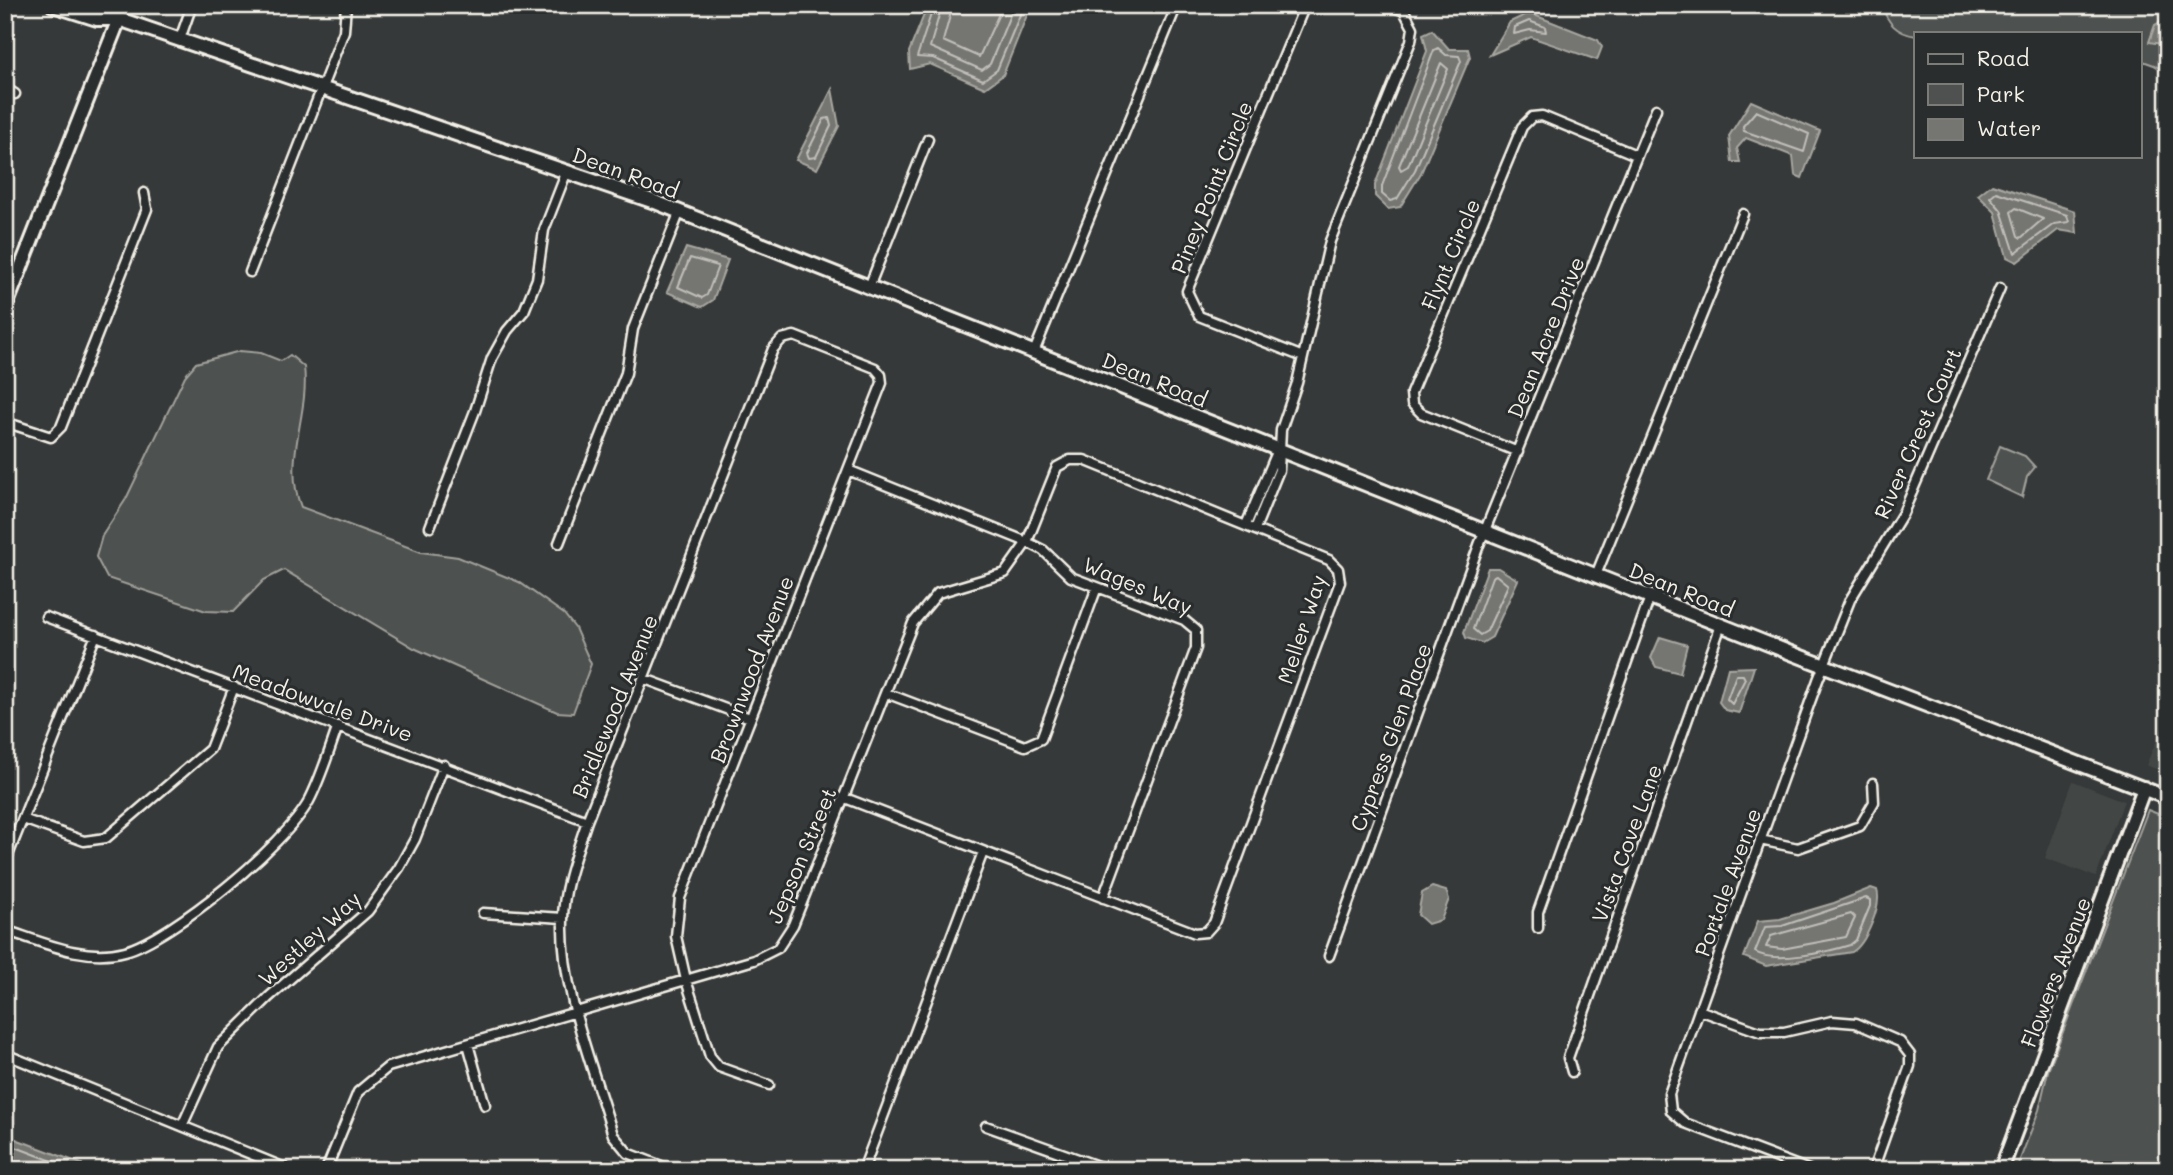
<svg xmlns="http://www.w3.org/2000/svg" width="2173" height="1175" font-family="Mali,sans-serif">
<rect width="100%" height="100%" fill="#363939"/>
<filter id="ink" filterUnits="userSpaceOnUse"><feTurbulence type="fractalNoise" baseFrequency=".0143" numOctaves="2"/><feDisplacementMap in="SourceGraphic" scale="14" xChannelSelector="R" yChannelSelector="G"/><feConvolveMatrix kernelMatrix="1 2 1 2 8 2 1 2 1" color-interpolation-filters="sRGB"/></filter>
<g filter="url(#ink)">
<path fill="#434645" d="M2168 714V774L2146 765Z
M2073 781 2124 801 2096 877 2045 858Z"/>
<path fill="#4e514f" stroke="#a1a19c" stroke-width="2" d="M1881 5H2168V74L2154 65 2140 60V33H1916V36C1896 33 1888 23 1881 5Z
M240 351 261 353 281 361 290 355 304 367C310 415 282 459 301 507L421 552 458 557 519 582 564 614 575 628 591 664 573 713 557 712 414 648 284 570 264 580 233 612 206 611 107 578 96 557 102 536 126 499 185 376 196 363Z
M2000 446 2025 456 2035 467 2027 477 2022 497 1986 480Z
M2148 810 2168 818V1170H2016L2039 1110 2048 1071Z"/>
<path fill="#757572" stroke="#a8a7a1" stroke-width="2" d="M928 5H1031L1003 75 985 88 930 64 910 69 909 52Z
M1529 13 1598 40 1602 47 1597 60 1531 37 1490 55 1510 22Z
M2168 18V45L2149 42 2155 25Z
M1432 30 1449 49H1468L1470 57 1421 173 1400 207 1388 209 1375 196V185L1427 51 1423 34Z
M832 89 839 126 817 169 796 160Z
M1751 101 1820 131 1802 178 1795 175 1793 156 1746 138 1737 148 1740 162H1732L1729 136Z
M1992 184 2075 211 2077 233 2058 230 2017 262 2007 257 1995 212 1978 195Z
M686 248 728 260 713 300 702 307 667 292Z
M1488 568H1498L1518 580 1492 637 1482 643 1466 638 1464 632Z
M1660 637 1687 645 1680 673 1656 667 1651 658Z
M1754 667 1739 713 1725 710 1719 702 1728 668Z
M1432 887 1446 891 1449 899 1441 920 1428 924 1418 915 1422 893Z
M1871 888 1877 890C1882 905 1866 944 1852 952L1766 966 1744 957 1758 921 1780 919 1834 903Z
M5 1135 82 1164 84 1170H5Z"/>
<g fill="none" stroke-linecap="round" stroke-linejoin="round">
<path stroke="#c1bfb9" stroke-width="2" d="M934 5 917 57 933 58 983 80 997 70 1024 5
M942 5 930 47 982 70 990 64 1014 5
M953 5 943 41 979 57 1003 5
M1529 21 1545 27 1546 32 1530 30 1514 34 1515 27Z
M1438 48 1446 55 1459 56 1461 61 1415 170 1397 199 1390 201 1382 194V186L1434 50Z
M1441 63 1448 69 1408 166 1401 170 1399 166Z
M1756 111 1809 134 1804 152 1744 131 1743 126Z
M829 118 831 126 816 157 809 158 807 153 824 119Z
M1996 192 2067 215 2069 222 2054 224 2015 253 2001 210 1990 197Z
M2016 208 2043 219 2021 238 2018 236 2011 212Z
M690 258 718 266 707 295 702 298 678 287Z
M1496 575 1508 585 1487 631 1480 635 1473 629 1492 577Z
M1736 675H1743L1745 679 1732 704 1727 699Z
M1866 898 1870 900V906L1856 940 1850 945C1828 952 1774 964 1755 952L1765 927 1782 926Z
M1851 914 1855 918 1846 937 1782 949 1766 947 1771 936Z
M5 1143 76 1170"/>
<g stroke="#f4f1e8" stroke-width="13">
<path id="street" d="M180 39 192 5
M5 88 15 94
M250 272 344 31 346 5
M869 287 928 139
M1034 352 1177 5
M1303 357 1199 316 1187 291 1305 5
M5 422 51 437 61 427 147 209 144 193
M1518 452 1421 413 1412 404 1411 393 1522 127 1532 117 1542 116 1636 155
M848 470 1027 542 1043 550 1071 577 1184 620 1196 630V648L1103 898
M1246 525 1277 452
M430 527 475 411 492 358 507 331 524 311 537 279 544 230 567 171
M1255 529 1279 470 1281 430 1297 383 1330 241 1411 41 1413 28 1404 11 1389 5
M559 543 626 373 633 329 680 211
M1596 575 1743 214
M46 617 587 821
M645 679 750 718
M886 693 1025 746 1041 739 1097 587
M23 819 84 841 106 838 210 749 234 687
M1760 840 1798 848 1860 826 1874 802 1873 783
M5 863 96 635
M483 913 563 918
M1538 928V912L1650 597
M5 930C42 942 84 962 125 951 172 938 285 845 309 801 321 778 329 751 338 726
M1329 956 1479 545 1656 109
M1699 1010 1760 1032H1784L1832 1021 1856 1023 1900 1042 1910 1055V1066L1873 1170
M468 1044 485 1105
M5 1054 290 1170
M1572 1072 1568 1058 1721 625
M182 1126 218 1047 269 997 368 911 399 868 415 839 444 765
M986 1126 1109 1170
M1457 1164 1472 1170
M326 1170 358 1092 388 1067 754 960 778 948 793 925 913 623 938 593 1005 573 1027 542 1057 467 1070 460H1084L1329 560 1338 569 1340 582 1214 923 1206 932 1195 933 845 798
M672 1170 628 1153 613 1135C593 1066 561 992 563 920 563 886 577 852 587 821L773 349 782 339 794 336 875 368 881 375 882 383 680 898 676 936 686 980 710 1056 719 1067 769 1085
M863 1170 983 852
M1809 1170 1685 1123 1671 1111 1669 1094 1818 680 1850 600 1903 513 2000 288"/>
</g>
<g stroke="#f4f1e8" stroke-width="18">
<path id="secondary" d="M53 5 97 19H119L655 202 1791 653 2168 798
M102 5 119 19
M5 308 119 19
M2001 1170 2144 788"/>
</g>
<use href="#street" stroke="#2a2d2e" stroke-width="8"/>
<use href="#secondary" stroke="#2a2d2e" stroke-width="12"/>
</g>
</g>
<g text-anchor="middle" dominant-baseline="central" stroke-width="6" stroke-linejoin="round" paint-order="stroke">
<g font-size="21" fill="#f4f1e8" stroke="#2a2d2e">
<text transform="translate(626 172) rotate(20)">Dean Road</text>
<text transform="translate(1211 187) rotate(-68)">Piney Point Circle</text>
<text transform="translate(1450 254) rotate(-67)">Flynt Circle</text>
<text transform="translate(1545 337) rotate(-68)">Dean Acre Drive</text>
<text transform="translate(1155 379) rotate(22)">Dean Road</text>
<text transform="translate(1917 433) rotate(-66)">River Crest Court</text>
<text transform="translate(1138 585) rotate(23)">Wages Way</text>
<text transform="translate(1682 589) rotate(22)">Dean Road</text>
<text transform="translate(1301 629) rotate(-72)">Meller Way</text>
<text transform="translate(751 669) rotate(-69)">Brownwood Avenue</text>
<text transform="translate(323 702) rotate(20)">Meadowvale Drive</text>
<text transform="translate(614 706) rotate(-68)">Bridlewood Avenue</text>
<text transform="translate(1390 737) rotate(-70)">Cypress Glen Place</text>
<text transform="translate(1626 843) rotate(-70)">Vista Cove Lane</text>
<text transform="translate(801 855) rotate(-67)">Jepson Street</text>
<text transform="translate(1727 882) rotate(-70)">Portale Avenue</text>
<text transform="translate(309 938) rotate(-42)">Westley Way</text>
<text transform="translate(2055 972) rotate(-69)">Flowers Avenue</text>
</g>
</g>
<rect width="2173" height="1175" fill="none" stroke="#2a2d2e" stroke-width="28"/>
<rect x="14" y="14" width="2145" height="1147" fill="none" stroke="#f4f1e8" stroke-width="2.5" filter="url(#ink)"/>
<rect x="1914" y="32" width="228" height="126" fill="#2a2d2e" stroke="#7b7b78" stroke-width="2"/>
<rect x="1928" y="54" width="35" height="10" fill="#2a2d2e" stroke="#7b7b78" stroke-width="2"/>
<text x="1977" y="66" font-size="21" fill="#f4f1e8">Road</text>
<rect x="1928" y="84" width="35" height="21" fill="#4e514f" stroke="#7b7b78" stroke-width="2"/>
<text x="1977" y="102" font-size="21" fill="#f4f1e8">Park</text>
<rect x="1928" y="119" width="35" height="21" fill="#757572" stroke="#7b7b78" stroke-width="2"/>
<text x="1977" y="136" font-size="21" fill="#f4f1e8">Water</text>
</svg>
